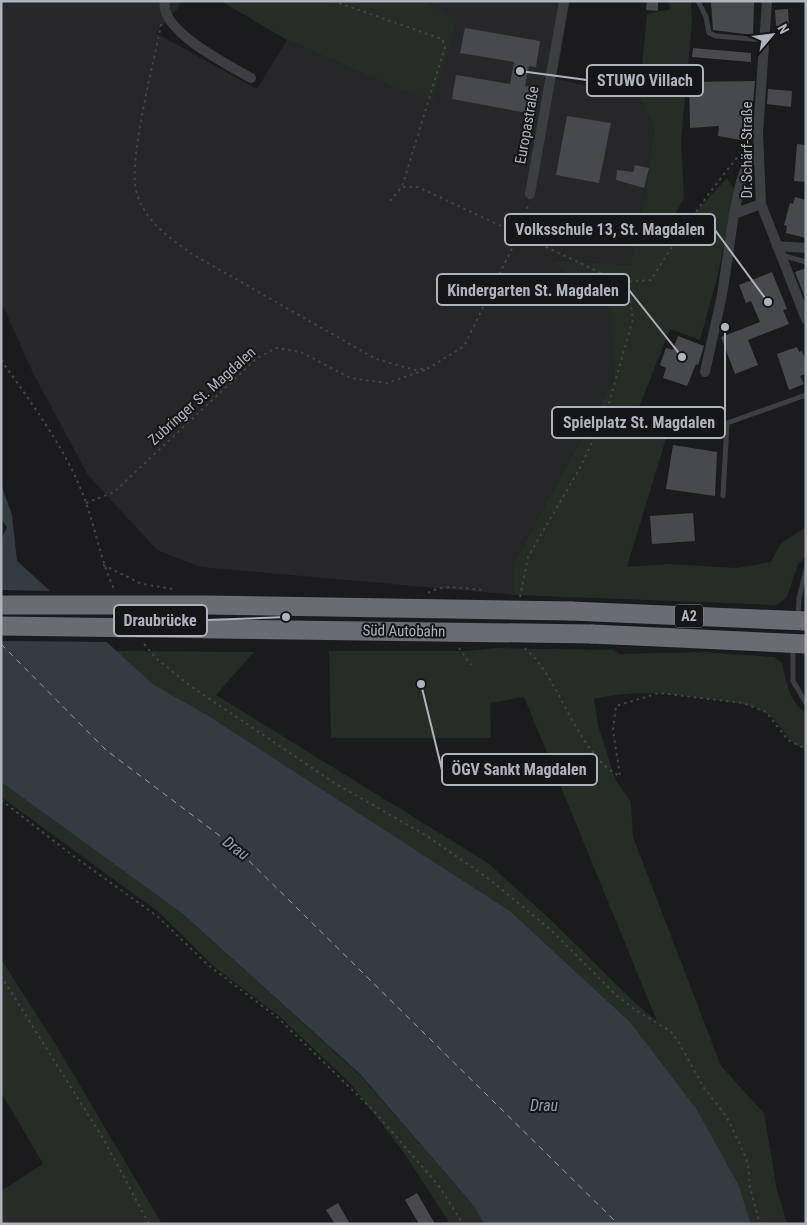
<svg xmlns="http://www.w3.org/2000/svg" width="807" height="1225" font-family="'Roboto Condensed',sans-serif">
<rect width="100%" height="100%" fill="#1b1b1d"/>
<path fill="#27272a" d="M1 1H179L178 8 156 33 257 89 287 40 393 87 458 20 423 1H570L556 79 639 97 654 128 646 193 630 265 552 260 612 311 614 378 515 561V595L201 567 157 550 88 475 33 373 1 301Z"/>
<path fill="#252d26" d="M221 1H423L458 19 433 101 393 87 287 40Z
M669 1H691L692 23 681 140 684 198 674 216 682 227 727 178 735 191 717 279 700 340 670 329 638 410 670 425 627 567 668 564 736 568 771 562 781 543 806 527V556L798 564 787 597 777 605 515 595V561L614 378 611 311 551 260 630 265 646 193 654 128 639 97 647 14 670 9Z
M496 648 613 650 620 654 703 652 774 657 782 663C786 682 789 701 806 713V749C785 743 781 721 764 712 749 703 733 703 716 700 676 694 634 689 594 699L598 725 615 779 631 802 633 837 721 1066 764 1113 777 1190 787 1224H751L739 1186 630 1022 510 911 204 713 154 685 116 651 254 652 216 695 488 863 553 922 633 1001 657 1021 524 697 490 703 491 738H331L329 651H466Z
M1 782 183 914 360 1075 474 1206 484 1224H450L405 1154 350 1083 279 1016 212 965 160 913 1 797Z
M1 959 56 1045 162 1224H1V1191L43 1164 1 1092Z"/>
<path fill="#343c42" d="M1 484 12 515 17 561 154 685 204 713 510 911 630 1022 697 1110 739 1186 751 1224H484L474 1206 360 1074 183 914 1 782V540L7 527 1 519Z"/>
<path fill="#1b1b1d" d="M1 590 53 591 110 642 1 641Z"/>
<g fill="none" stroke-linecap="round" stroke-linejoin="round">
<path stroke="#8aa1b2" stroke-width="1" stroke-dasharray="6 5" stroke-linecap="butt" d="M1 644 106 750 236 848 618 1224"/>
</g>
<path fill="#48494d" d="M647 1H658V11L646 10Z
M711 1H754L753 35 713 30Z
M788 9 789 25 776 26 775 10Z
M465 28 540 41 536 67 529 66 525 86 532 87 527 113 452 99 456 75 510 84 514 62 460 53Z
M693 48 751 53V62L692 57Z
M755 81 753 103 746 141 718 136 719 126 690 128 689 82Z
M768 89 792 91 791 107 767 104Z
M567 116 611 123 599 183 556 175Z
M797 144 806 145V182L794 181Z
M635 165 649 168 644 188 616 180 617 170 633 172Z
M795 197 806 200V238L786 233 787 226 784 225 790 203 793 204Z
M806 268V300L795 272Z
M772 272 787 309 783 310 789 324 748 340 758 365 735 374 721 337 760 322 751 301 746 303 739 285Z
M678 336 704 346 698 365 696 364 687 386 663 378 666 368 660 365 666 348 673 350Z
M797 347 799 352 802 351 806 361V374L800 376 804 384 789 390 777 354Z
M673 445 717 452 715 496 666 489Z
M693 513 695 541 652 544 650 516Z
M417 1193 435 1224H419L405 1200Z
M338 1203 350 1224H335L326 1210Z"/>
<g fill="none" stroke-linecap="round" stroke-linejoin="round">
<path stroke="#434549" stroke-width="2" stroke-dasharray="2.5 4" stroke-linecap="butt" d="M333 1 442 39 445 47 402 187
M644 1V2
M161 24C155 61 125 167 138 197 148 224 170 238 192 254L376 359 415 370 429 368 464 346 524 224 528 204
M390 201 402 187H418L612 278 627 282 651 280C680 233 711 188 747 146
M1 360C30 401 60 441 80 487 94 520 99 556 114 589
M86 503 114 492 256 359 276 348 301 352 350 378 387 383 425 370
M103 565 142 584 173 589
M428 593C443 583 466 589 484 590
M520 597 528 557 581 466 607 410 633 319 627 282
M144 644 157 659 189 685 336 784 427 836 489 879 551 930 617 996 634 1009 670 1031 678 1041 704 1088 726 1116 738 1140 748 1163 750 1188 760 1224
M459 648 471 665
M525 648C529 653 535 657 538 662 563 693 583 759 620 776L613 730 616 706 659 693 743 703 766 712 788 740 806 749
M1 800 72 855 157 916 208 965 277 1017 373 1110 439 1186 463 1224
M1 976 104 1140 149 1224"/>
<path stroke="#3c3e42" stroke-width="5" d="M698 1 706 17 709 33 716 36 765 40
M781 255 806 262
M723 496 727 423 806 395
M798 618 799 598 806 570
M793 647V681L806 703"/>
<path stroke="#3c3e42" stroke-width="10" d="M165 1C158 30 230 66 251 78
M767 1 758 133 761 204 806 319
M530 194 564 1
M734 214C739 193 740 167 759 153
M777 246 806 248
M705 372 722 295 734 214 761 204"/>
<path stroke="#696c72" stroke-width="19" d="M571 611 806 621
M592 634 806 644"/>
<path stroke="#696c72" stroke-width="19" d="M1 605H206L571 611
M1 626 592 634"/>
</g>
<g text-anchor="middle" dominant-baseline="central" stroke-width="4" stroke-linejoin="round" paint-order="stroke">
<rect fill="#161618" stroke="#81848a" stroke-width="1" x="675" y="604.5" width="28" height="23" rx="4"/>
<g font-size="14" font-weight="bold" fill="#afb3bb">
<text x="689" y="616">A2</text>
</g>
<g font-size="15" fill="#afb3bb" stroke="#161618">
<text transform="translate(527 125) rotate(-80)">Europastraße</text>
<text transform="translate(747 150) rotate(-90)">Dr.Schärf-Straße</text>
<text transform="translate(202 396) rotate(-42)">Zubringer St. Magdalen</text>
<text transform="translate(404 631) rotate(1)">Süd Autobahn</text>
</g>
<g font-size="16" font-style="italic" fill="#8aa1b2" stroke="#161618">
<text transform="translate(236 848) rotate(37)">Drau</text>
<text x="544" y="1105">Drau</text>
</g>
</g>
<path fill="none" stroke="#afb3bb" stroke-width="2" d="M520 71L587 80M768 302L715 230M682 357L629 290M725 327L725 422M286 617L207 620M421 684L442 770"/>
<g fill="#afb3bb" stroke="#161618" stroke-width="2">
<circle cx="520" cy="71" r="5"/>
<circle cx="768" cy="302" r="5"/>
<circle cx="682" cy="357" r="5"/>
<circle cx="725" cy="327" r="5"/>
<circle cx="286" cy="617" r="5"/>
<circle cx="421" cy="684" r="5"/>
</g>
<g fill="#161618" stroke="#afb3bb" stroke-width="2">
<rect x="587" y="65" width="116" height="31" rx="5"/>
<rect x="505" y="214" width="210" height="31" rx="5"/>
<rect x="437" y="274" width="192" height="31" rx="5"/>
<rect x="552" y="407" width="173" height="31" rx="5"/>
<rect x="114" y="605" width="93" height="31" rx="5"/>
<rect x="442" y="754" width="155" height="31" rx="5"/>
</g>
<g font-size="16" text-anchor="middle" font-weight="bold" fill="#afb3bb">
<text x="645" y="86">STUWO Villach</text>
<text x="610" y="235">Volksschule 13, St. Magdalen</text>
<text x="533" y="296">Kindergarten St. Magdalen</text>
<text x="639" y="428">Spielplatz St. Magdalen</text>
<text x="160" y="626">Draubrücke</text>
<text x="519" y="775">ÖGV Sankt Magdalen</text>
</g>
<rect width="807" height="1225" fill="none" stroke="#afb3bb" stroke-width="5"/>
<g transform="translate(772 35) rotate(62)" stroke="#161618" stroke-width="4" paint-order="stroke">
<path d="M0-4L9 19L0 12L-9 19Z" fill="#afb3bb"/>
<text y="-8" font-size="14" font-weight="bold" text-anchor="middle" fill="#afb3bb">N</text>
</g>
</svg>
